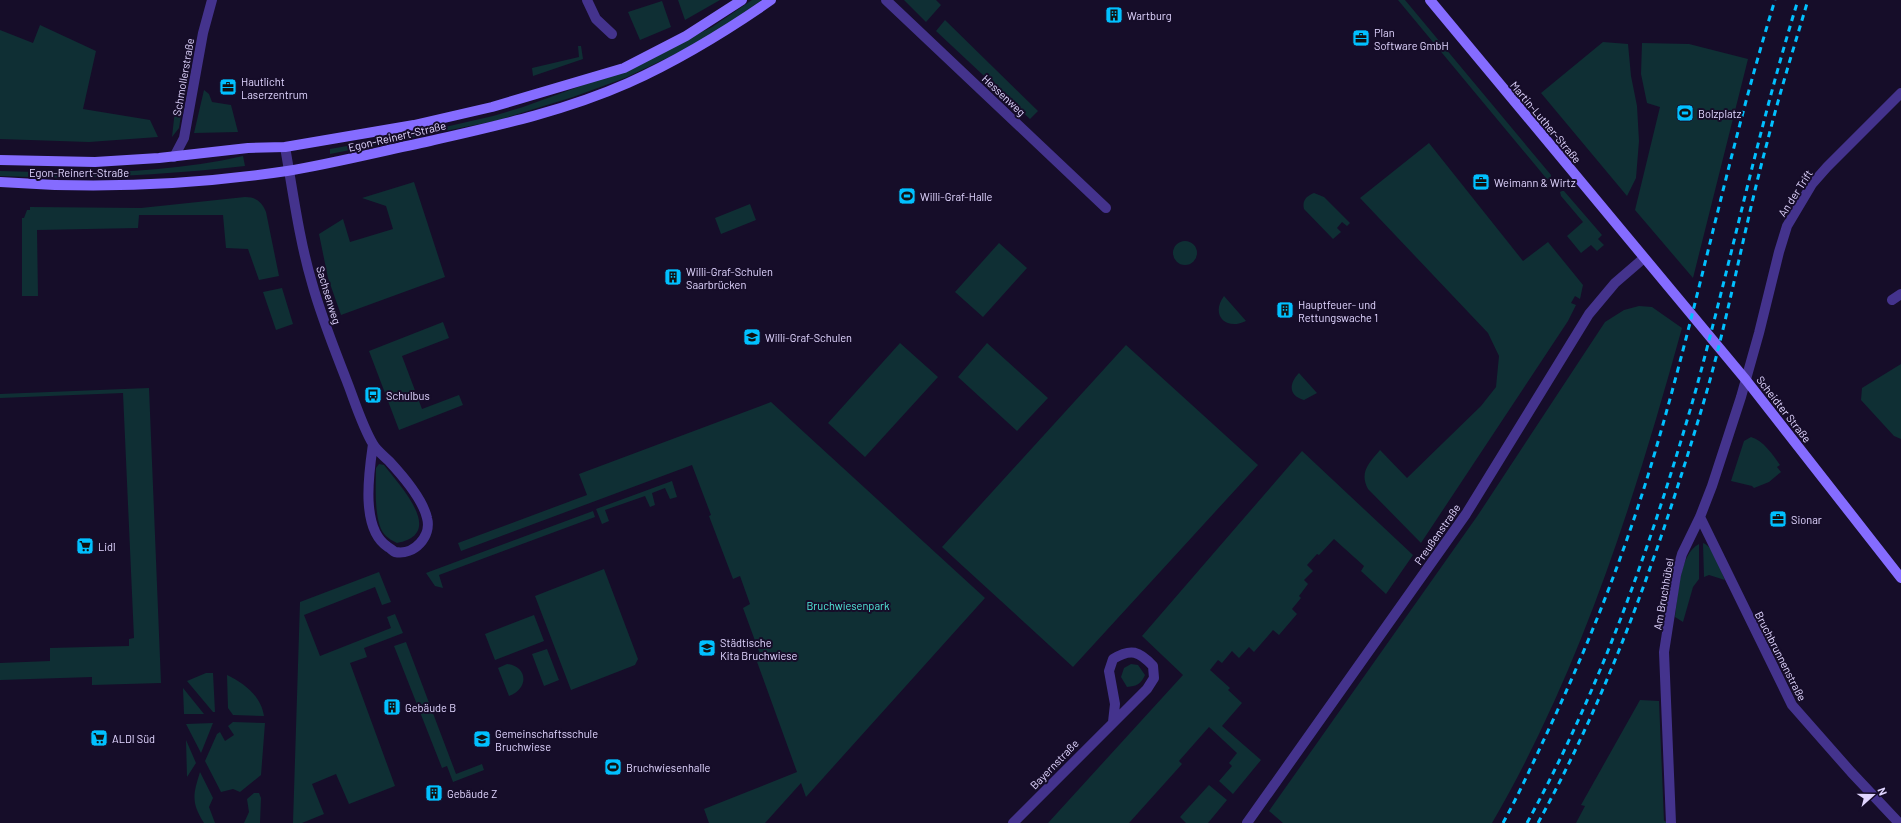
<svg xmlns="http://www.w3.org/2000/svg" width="1901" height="823" font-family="Barlow,sans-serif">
<rect width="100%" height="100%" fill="#160d29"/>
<path fill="#0f2f34" d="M678 0H720L685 20Z
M752 0H762L716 32 688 48 625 78 573 97 495 121 330 154V149L419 133 493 116 523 107 622 71 712 27Z
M904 0H936L941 5 926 22Z
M1398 0H1405L1551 175 1550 180 1546 178Z
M662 1 671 27 640 40 628 12Z
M945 20 1038 111 1030 119 936 31Z
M40 25 96 51 83 109 150 120 158 137 89 142 0 139V30L33 43Z
M1603 42 1628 44 1631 76 1637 106 1639 141 1636 178 1627 196 1541 93Z
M1642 43 1689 44 1748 59 1693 278 1635 210 1660 107 1647 103 1641 74Z
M578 46H581L583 59 533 76 532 68 579 57Z
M204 90 209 94 212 102 231 105 238 132 194 133Z
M176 101 183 102 179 128 172 137Z
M1429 143 1523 261 1548 242 1583 285 1580 299 1575 296 1571 303 1576 305 1568 321 1421 543 1368 489C1359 472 1369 463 1380 450L1407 478 1481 406 1496 387 1499 356 1488 333 1360 198Z
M243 156 245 166C162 175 83 180 0 176V171C81 174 164 174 243 156Z
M414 182 445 277 341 315 328 278 319 234 343 219 350 242 393 229 386 206 362 198Z
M1562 191H1564L1602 235 1598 239 1604 245 1597 251 1591 245 1581 253 1567 236 1583 222 1561 196 1560 192Z
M1314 193 1324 197 1350 223 1347 226 1342 222 1337 228 1341 232 1333 239 1304 209C1302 201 1306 196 1314 193Z
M245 197C256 197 262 202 266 212L279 276 259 280 248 249 226 248 223 215H139L138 228 37 230 38 296H22V218H24L27 210H30V207L141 208Z
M750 204 756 220 721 234 715 218Z
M1173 253a12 12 0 1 1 24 0a12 12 0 1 1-24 0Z
M999 243 1027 268 983 317 955 292Z
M282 288 293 324 276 330 263 292Z
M1224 296 1246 321C1226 331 1210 315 1224 296Z
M1639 306 1652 307 1682 328C1635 498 1581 670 1492 823H1283L1269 811 1478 515 1605 322 1624 310Z
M443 322 449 338 402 356 422 409 459 395 463 405 399 430 369 351Z
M900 343 938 377 865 457 828 423Z
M987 343 1048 398 1017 431 958 377Z
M1126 345 1258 465 1073 667 942 547Z
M1901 364V439L1894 436 1861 400 1862 388Z
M1299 373 1317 393 1304 400C1288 396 1289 383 1299 373Z
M149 388 161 683 92 685V677L0 680V663L50 661V648L129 646V639L134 638 123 393 0 398V394Z
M771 402 985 598 806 797 801 783 765 823H709L704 809 797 772 756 659 761 657 743 608 750 604 740 576 733 579 709 516 711 515 692 465 461 551 458 543 587 495 579 474Z
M1751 437C1763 440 1773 455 1780 465L1777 467 1781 472 1769 482 1754 488 1752 486 1731 481 1744 441Z
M1302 451 1413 555 1386 594 1361 571 1364 566 1334 539 1319 555 1317 554 1307 565 1313 571 1304 580 1308 584 1299 596 1301 598 1292 609 1297 614 1279 635 1273 630 1254 652 1249 647 1239 658 1232 651 1222 663 1218 660 1210 670 1230 688 1228 690 1242 703 1222 726 1261 760 1233 794 1219 781 1232 766 1229 763 1237 753 1209 727 1179 761 1182 764 1129 823H1048L1183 675 1142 636Z
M379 464 384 465C399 485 447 534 397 543 393 541 389 539 386 536 373 525 376 484 376 468Z
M672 481 677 497 670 499 665 488 652 493 655 505 650 507 645 496 605 510 609 521 602 524 596 509Z
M593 511 595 517 439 575 443 588 435 586 426 573Z
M1703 543C1715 548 1720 569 1725 580L1709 575 1704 577Z
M1699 544V579L1693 587 1683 622 1675 617C1678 596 1679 554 1699 544Z
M604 569 638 659 635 665 571 690 535 596Z
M379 572 391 602 382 605 375 587 304 615 320 656 391 628 387 617 395 614 403 633 364 648 367 657 350 663 395 786 349 804 336 774 312 784 324 814 302 823H293L300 602Z
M534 615 544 641 495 660 485 634Z
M406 642 456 774 482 764 484 770 453 782 447 766 442 768 394 646Z
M547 649 559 680 544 686 532 654Z
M507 664C527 666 530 688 509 696L498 668Z
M1131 664 1138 665 1145 675C1141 684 1137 686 1127 687L1121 677 1124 668Z
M206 673H213L215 712H213L187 681Z
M227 675C244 683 261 696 264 716L233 715 228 708Z
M183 688 204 714H184Z
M1640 700 1659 701 1664 821 1673 823H1576L1585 806 1581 805Z
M233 722 265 723 261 775 240 792 233 789 221 792 205 761 217 734 220 732 225 741 234 735 228 726Z
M213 723 201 753 186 724Z
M186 740 196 763 187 777Z
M200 772 213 798 209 807 215 823H204C191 802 193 795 200 772Z
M1209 785 1227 800 1208 823H1186L1180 817Z
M254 793H259L261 798 260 823H244L249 812 247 799Z"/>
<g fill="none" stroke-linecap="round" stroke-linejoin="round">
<path stroke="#44338d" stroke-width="10" d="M587 0 596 19 612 34
M886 0 1106 208
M285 147C293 192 299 239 312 283 321 316 334 348 346 379 354 399 362 426 373 444 376 450 384 456 389 461 402 475 423 500 427 518 432 536 414 556 395 552 393 551 390 548 388 547 360 529 369 472 373 444
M174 157 184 138 203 33 212 0
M1892 300 1901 294
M1700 517 1792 705 1851 772 1899 823
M1013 823 1147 689 1154 678 1153 666C1139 651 1131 648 1113 659L1109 671 1115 704 1113 722
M1671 823 1664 652 1676 575 1682 554 1700 517 1712 486 1741 397 1759 333 1779 252 1787 226 1812 184 1827 167 1901 93"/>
<path stroke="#44338d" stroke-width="10" d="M1247 823 1466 514 1589 314 1615 283 1644 258"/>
<path stroke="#856cff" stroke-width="10" d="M1430 0 1746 380 1901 578
M0 160 95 162 159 158 248 148 285 147 414 125 492 107 624 68 686 36 742 0
M0 182C95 189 192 185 287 171 335 163 382 151 430 141 496 126 565 111 628 83 679 60 725 32 771 0"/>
<path stroke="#01c0ff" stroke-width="3" stroke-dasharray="6 5" stroke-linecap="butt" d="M1503 823C1519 794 1533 763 1547 733 1590 642 1627 548 1655 452 1699 302 1729 149 1775 0
M1527 823C1601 688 1653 540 1695 393 1731 262 1758 130 1798 0
M1538 823C1611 690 1661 546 1704 401 1729 316 1744 228 1767 143 1779 95 1794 47 1808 0"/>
</g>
<defs>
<g id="building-square" transform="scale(0.9)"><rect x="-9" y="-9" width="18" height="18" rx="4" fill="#01c0ff" stroke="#160d29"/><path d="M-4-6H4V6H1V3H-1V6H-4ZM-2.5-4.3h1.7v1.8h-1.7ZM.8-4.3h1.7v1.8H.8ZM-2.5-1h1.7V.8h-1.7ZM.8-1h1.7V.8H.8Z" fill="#111"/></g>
<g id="office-square" transform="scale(0.9)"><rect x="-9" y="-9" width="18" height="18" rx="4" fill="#01c0ff" stroke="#160d29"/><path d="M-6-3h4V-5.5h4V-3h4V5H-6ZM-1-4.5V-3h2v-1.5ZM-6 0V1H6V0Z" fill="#111"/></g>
<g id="stadium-square" transform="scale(0.9)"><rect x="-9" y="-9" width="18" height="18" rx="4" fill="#01c0ff" stroke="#160d29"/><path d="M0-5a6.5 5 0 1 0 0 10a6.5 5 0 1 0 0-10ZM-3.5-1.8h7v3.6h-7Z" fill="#111"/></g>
<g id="school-square" transform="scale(0.9)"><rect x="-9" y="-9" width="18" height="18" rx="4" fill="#01c0ff" stroke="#160d29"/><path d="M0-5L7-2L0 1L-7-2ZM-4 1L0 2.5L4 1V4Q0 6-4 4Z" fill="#111"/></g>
<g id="bus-square" transform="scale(0.9)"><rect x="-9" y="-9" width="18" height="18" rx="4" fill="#01c0ff" stroke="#160d29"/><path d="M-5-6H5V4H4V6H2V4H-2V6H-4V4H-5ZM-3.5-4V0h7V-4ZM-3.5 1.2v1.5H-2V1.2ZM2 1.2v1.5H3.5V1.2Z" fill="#111"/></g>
<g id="supermarket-square" transform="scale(0.9)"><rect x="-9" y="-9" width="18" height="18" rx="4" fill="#01c0ff" stroke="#160d29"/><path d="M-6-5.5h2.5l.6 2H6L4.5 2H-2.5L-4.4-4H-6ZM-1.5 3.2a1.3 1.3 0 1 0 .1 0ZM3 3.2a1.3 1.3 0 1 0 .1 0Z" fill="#111"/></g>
</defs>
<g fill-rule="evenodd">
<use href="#building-square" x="1114" y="15"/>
<use href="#office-square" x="1361" y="38"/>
<use href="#office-square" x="228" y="87"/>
<use href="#stadium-square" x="1685" y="113"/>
<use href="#office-square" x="1481" y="182"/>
<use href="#stadium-square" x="907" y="196"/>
<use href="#building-square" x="673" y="277"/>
<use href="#building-square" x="1285" y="310"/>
<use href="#school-square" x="752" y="337"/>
<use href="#bus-square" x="373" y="395"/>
<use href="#office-square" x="1778" y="519"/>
<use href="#supermarket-square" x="85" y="546"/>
<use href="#school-square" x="707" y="648"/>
<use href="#building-square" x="392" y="707"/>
<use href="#supermarket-square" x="99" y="738"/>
<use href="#school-square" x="482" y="739"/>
<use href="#stadium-square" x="613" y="767"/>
<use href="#building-square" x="434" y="793"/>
</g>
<g text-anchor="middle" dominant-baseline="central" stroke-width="4" stroke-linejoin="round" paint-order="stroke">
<g font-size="11" fill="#e0d5ff" stroke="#160d29" text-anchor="start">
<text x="1127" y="15">Wartburg</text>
<text x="1374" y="32">Plan<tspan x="1374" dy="13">Software GmbH</tspan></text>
<text x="241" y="81">Hautlicht<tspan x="241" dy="13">Laserzentrum</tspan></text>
<text x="1698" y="113">Bolzplatz</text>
<text x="1494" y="182">Weimann &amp; Wirtz</text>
<text x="920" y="196">Willi-Graf-Halle</text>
<text x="686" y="271">Willi-Graf-Schulen<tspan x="686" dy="13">Saarbrücken</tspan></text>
<text x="1298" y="304">Hauptfeuer- und<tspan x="1298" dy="13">Rettungswache 1</tspan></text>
<text x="765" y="337">Willi-Graf-Schulen</text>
<text x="386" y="395">Schulbus</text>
<text x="1791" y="519">Sionar</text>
<text x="98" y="546">Lidl</text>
<text x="720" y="642">Städtische<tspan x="720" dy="13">Kita Bruchwiese</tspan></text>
<text x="405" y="707">Gebäude B</text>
<text x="495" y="733">Gemeinschaftsschule<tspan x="495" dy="13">Bruchwiese</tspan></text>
<text x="112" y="738">ALDI Süd</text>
<text x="626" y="767">Bruchwiesenhalle</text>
<text x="447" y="793">Gebäude Z</text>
</g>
<g font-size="11" fill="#e0d5ff" stroke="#160d29">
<text transform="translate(183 77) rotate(-80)">Schmollerstraße</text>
<text transform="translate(1004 95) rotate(43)">Hessenweg</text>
<text transform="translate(1546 122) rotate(50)">Martin-Luther-Straße</text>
<text transform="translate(397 136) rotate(-13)">Egon-Reinert-Straße</text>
<text x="79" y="172">Egon-Reinert-Straße</text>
<text transform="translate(1795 193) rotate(-57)">An der Trift</text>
<text transform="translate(329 295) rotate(73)">Sachsenweg</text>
<text transform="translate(1784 409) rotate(52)">Scheidter Straße</text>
<text transform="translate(1437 534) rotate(-55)">Preußenstraße</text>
<text transform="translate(1663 594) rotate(-80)">Am Bruchhübel</text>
<text transform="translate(1781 656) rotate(63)">Bruchbrunnenstraße</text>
<text transform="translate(1054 764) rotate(-46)">Bayernstraße</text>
</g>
<g font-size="11" fill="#53eddd" stroke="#160d29">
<text x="848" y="605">Bruchwiesenpark</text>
</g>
</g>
<g transform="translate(1873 795) rotate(69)" stroke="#160d29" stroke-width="3" paint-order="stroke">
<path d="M0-3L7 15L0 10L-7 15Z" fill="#e0d5ff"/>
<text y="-6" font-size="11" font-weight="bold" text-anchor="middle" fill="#e0d5ff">N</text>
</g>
</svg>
